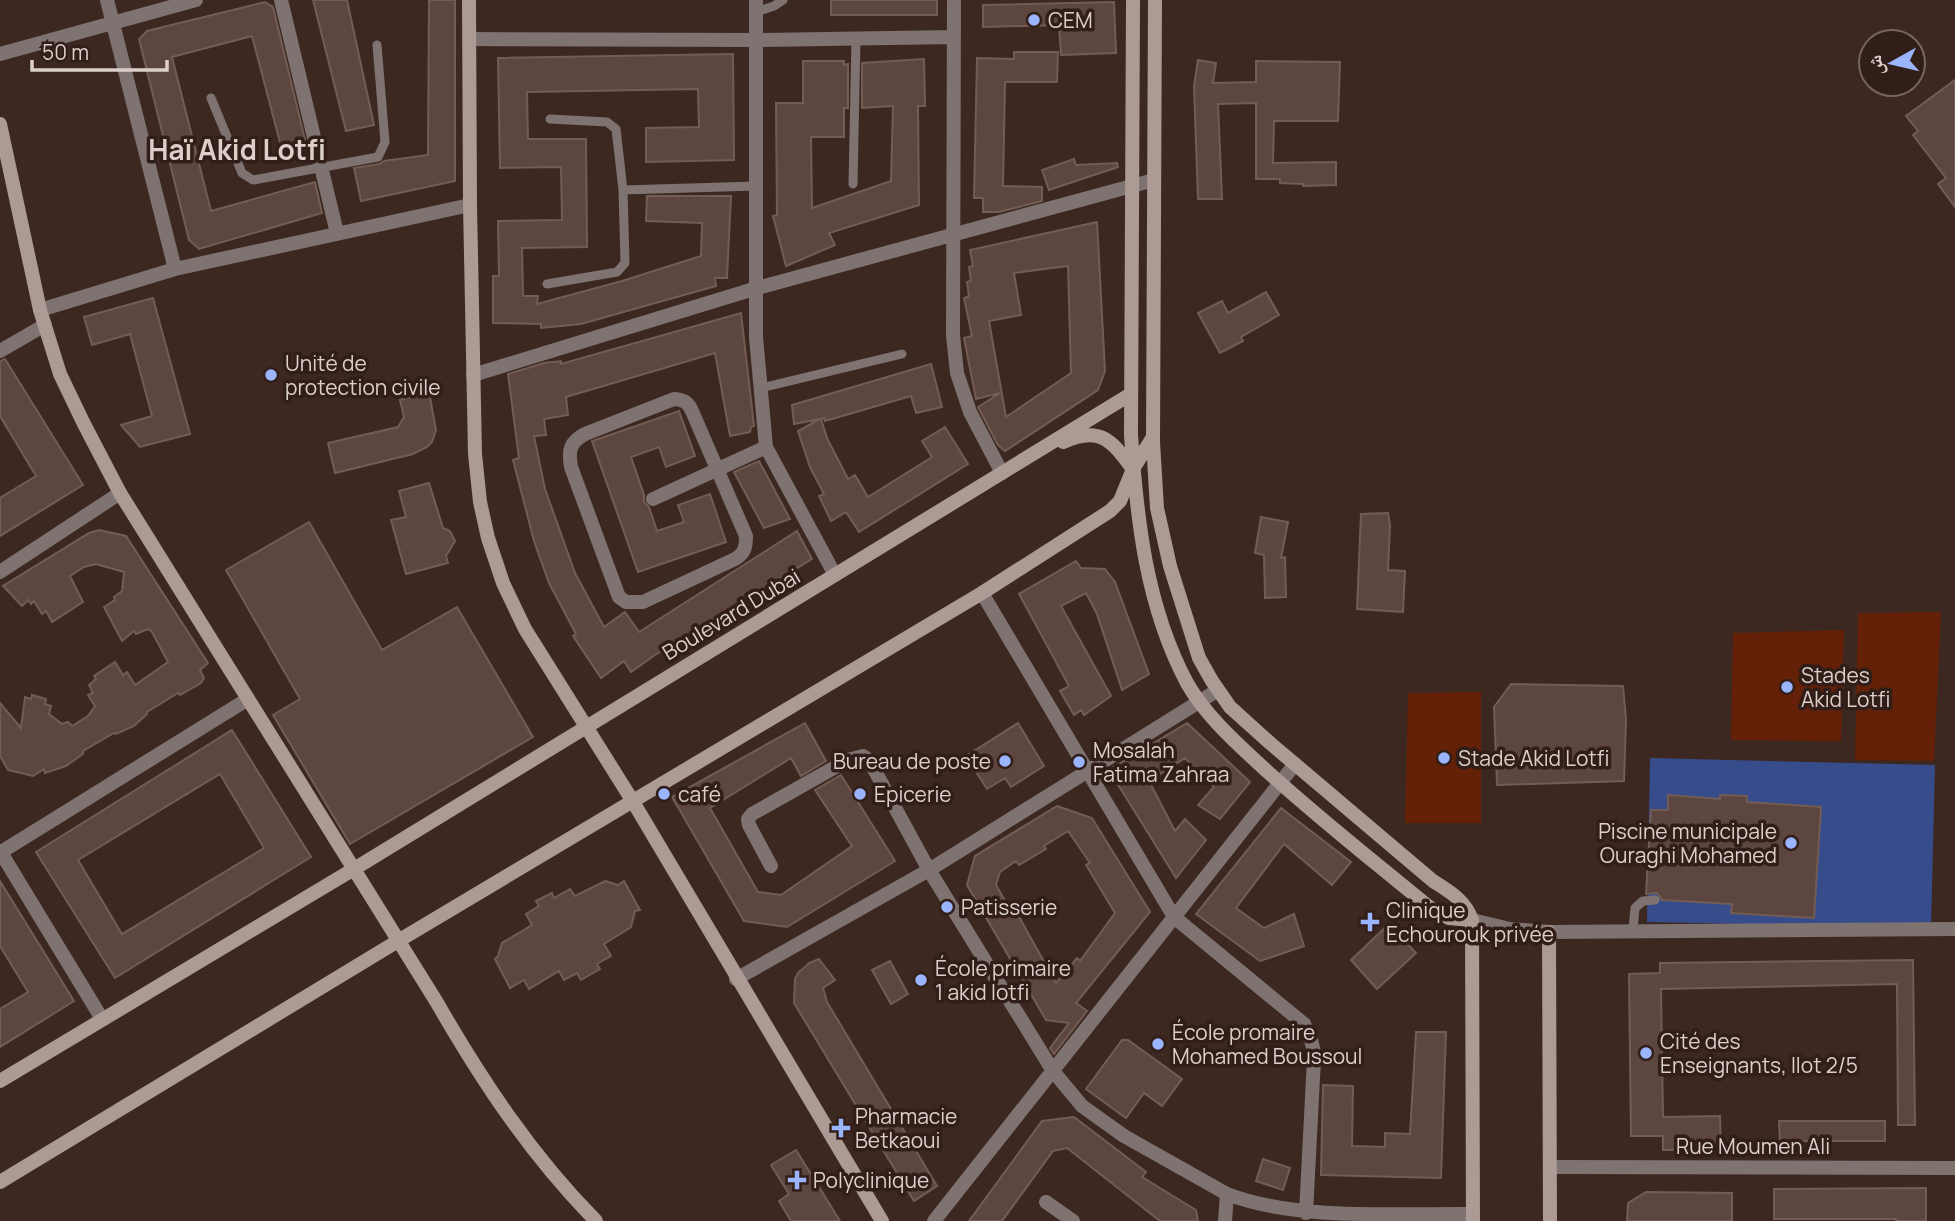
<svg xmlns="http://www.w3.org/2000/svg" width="1955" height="1221" font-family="Manrope,'Noto Naskh Arabic',sans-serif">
<rect width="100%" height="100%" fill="#3c2821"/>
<path fill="#642107" d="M1941 612 1934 761 1855 760 1858 613Z
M1844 630 1841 741 1731 740 1733 633Z
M1481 692V823H1405L1408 693Z"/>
<path fill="#374c8b" d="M1650 758 1935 765 1931 928 1647 922Z"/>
<path fill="#5c463f" stroke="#735c54" stroke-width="2" fill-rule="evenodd" d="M313 0H347L374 125 346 131Z
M429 0H455V181L361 201 354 168 379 164 384 161 428 155Z
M831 0H937V15H831Z
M265 2 273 7 306 144 282 150 252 36 172 57 211 211 315 182 322 213 199 249 189 240 139 39 147 31Z
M1114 2 1116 53 1061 55 1059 25 983 27V5Z
M1014 52H1058L1057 82H1005L1003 186 1042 187V201L999 212H983V198H974L977 58 1014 59Z
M733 54 734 160 646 162V128L699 127 698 89 527 92 528 139H586L587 247 522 248 523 296H538L537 304 622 281 701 256 702 223 646 221 647 196H731L727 278H715L716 286 581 324 541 328V324L493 323V276H499L498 221 562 220 561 167 500 168 498 58Z
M924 59 925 106H918L919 205 829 233 835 245 786 266 773 216 777 215 776 103H803V61H844V65L848 64V108H844V137H811L812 208 891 181 893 106 862 108V63Z
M1198 60 1216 63 1213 83 1256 82V61L1340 62 1338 121H1274L1273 163 1336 162V185L1303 186V184L1280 183V179H1256V103L1218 104 1222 199H1198L1194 86Z
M1955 80V207L1938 184 1946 178 1913 135 1918 131 1906 116Z
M1074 159 1076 165 1117 163 1118 167 1049 190 1042 170Z
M1097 222 1105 371 1098 390 1005 451 998 445 978 407 1000 393 976 399 964 338 972 336 964 298 969 296 967 282 971 281 969 267 973 266 970 250ZM1068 266 1071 373 1006 417 989 321 1021 315 1014 273Z
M1266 292 1279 315 1241 337 1243 341 1220 353 1198 313 1222 301 1228 313Z
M153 298 190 434 140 447 121 425 152 416 130 334 92 345 84 317Z
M741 313 754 426 751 427 750 432 730 436 715 353 566 397 568 415 544 419 546 435 534 436 545 489 575 573 604 627 625 612 639 632 797 531 812 559 655 655 631 672 624 661 601 678 573 636 576 634 549 583 534 541 513 460 519 458 508 374 544 363 561 361V364Z
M5 359 83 485 0 536V498L36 476 0 416V361Z
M931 364 942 407 916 413 911 396 825 421 824 418 821 419 827 438 848 479 855 475 868 497 932 457 922 441 945 427 968 464 859 532 846 512 831 521 819 496 824 494 810 467 798 431 820 419 794 424 792 405Z
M429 392 436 430 432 442 427 447 413 454 335 473 328 443 398 427 404 417 400 400Z
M679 411 695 456 666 467 659 447 631 457 644 495V502L649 507 657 531 684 522 678 505 710 494 726 542 638 572 592 441Z
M759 461 790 519 764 528 734 472Z
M429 483 443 528 450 531 455 541 446 556 448 563 406 574 391 520 406 517 399 491Z
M1388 513 1390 525 1388 570 1405 571 1403 612 1357 609 1361 514Z
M1261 517 1288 522 1281 558 1285 557 1286 597 1265 598 1264 555 1255 553Z
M309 522 382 650 457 607 533 737 350 844 273 715 300 699 226 570Z
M99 530 126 536 208 663 200 670 204 678 201 683 180 695 178 693 147 712V714L134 726 116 734 114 733 83 751V754L66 766 45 773 44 769 33 776 8 770 0 756V703L21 728 25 697 31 699 32 695 46 699 45 704 51 706 49 714 62 724 68 722 72 726 88 716 95 706 88 695 93 693 89 685 96 679 94 676 115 662 123 675 127 672 135 685 168 662 152 632 148 629 136 634 134 631 122 641 104 607 115 600 114 597 122 591 124 572 96 564 84 567 70 576 83 602 52 622 46 611 42 614 34 601 31 604 28 600 22 606 3 586 89 533Z
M1076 561 1081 568 1105 569 1115 582 1149 674 1122 690 1097 614 1086 593 1061 606 1111 696 1084 715 1081 710 1074 715 1060 691 1069 686 1019 594Z
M1511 684 1623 686 1626 719 1624 781 1497 785 1494 707Z
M805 723 826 761 801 776 791 758 710 808 758 892 781 895 852 846 815 790 841 775 895 861 787 927 744 921 672 797Z
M1018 723 1044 766 1011 787 1005 778 987 789 966 756Z
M1187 723 1250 782 1220 819 1198 805 1214 787 1185 758 1154 778 1147 773 1143 777 1150 783 1175 831 1185 819 1206 840 1176 878 1109 770Z
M232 730 311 857 115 978 36 852ZM220 774 264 848 122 934 78 860Z
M1668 795 1720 799V795L1747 796V802L1821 807 1814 918 1731 913 1732 904 1662 900 1657 893 1646 894 1651 810H1668Z
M1057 806 1092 818 1150 912 1076 1003 1087 1011 1054 1054 1050 1048 1069 1023 1046 1020 967 885 975 856ZM1068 831 1090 863 1086 865 1115 913 1080 961 1077 958 1056 983 1014 908 1011 911 996 885 1000 872 1016 861 1019 865 1046 849 1044 846Z
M1281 808 1351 862 1332 885 1284 844 1236 908 1264 928 1294 914 1304 946 1260 961 1196 914Z
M0 881 74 1001 0 1047V1009L28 992 0 946Z
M605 881 618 885 624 881 640 910 635 911 631 927 604 944 611 956 597 964 600 969 581 980 577 973 564 980 559 971 529 989 524 980 510 988 495 959 498 956 502 943 532 925 526 914 539 906 536 901 552 893 554 898 570 889 575 896Z
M1389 924 1416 953 1377 989 1351 960Z
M819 959 835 980 823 988 827 1002 937 1186 914 1201 794 1003 795 979 798 973 809 963Z
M1913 960 1915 1125H1898L1897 984 1661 989 1663 1117 1720 1116 1721 1149 1663 1150V1136H1631L1629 974 1660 973V963Z
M890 961 908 994 891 1004 872 970Z
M1416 1032H1446L1441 1178 1321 1175 1323 1085 1353 1086 1352 1146 1385 1147V1133L1410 1134Z
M1122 1040H1128L1182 1079 1162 1106 1144 1093 1126 1118 1086 1089Z
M1074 1117 1146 1172 1142 1177 1196 1210 1198 1221H1160L1067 1148 1053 1151 1002 1221H969L1042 1121Z
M1779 1121H1885V1141H1780Z
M796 1150 840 1221H791L779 1201 789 1194 771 1165Z
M1263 1159 1290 1168 1283 1190 1256 1181Z
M1926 1188V1221H1896V1219H1774V1189Z
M1646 1192 1732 1193V1221H1627L1628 1203Z"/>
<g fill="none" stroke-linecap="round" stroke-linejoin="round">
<path stroke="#7e7370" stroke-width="9" d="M756 12 774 6 783 0
M211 98 242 173 253 180 378 157 385 142 377 45
M853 184 856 38
M623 190 756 186
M547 284 617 272 625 263 623 190 616 129 607 122 550 119
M761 388 902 354
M1633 930 1635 908 1643 901 1655 900"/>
<path stroke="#7e7370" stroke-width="14" d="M107 0 175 269
M281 0 337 233
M756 0V337L766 447 835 575
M954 0 953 335 957 373 970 412 1002 473
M469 39 756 40 954 37
M0 54 196 0
M40 310 175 269 470 205
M0 351 45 325
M473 375 757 288 1154 180
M674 399C684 400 688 402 692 411L746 536C746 547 745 553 735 559L643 602H626L619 597 616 589 571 467C568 450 570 442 585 434Z
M653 499 766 447
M0 572 120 493
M982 593 1174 917 1304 1024C1311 1036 1314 1046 1314 1059L1306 1213
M0 851 102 1019
M1 852 248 699
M771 866 749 825 748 819 752 814 848 760 863 756 869 760 929 870 1053 1071 1082 1106 1124 1136 1227 1194C1298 1221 1397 1213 1473 1214
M1472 920 1510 929 1549 932 1955 929
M736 979 929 870 1218 690
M1551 1167 1955 1168
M1046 1202 1073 1221
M934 1221 1295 764
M1225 1221 1227 1194"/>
<path stroke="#ac9a95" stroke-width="14" d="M469 0 470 205 475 454 480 502 488 538 503 583 525 629 632 800 882 1221
M1133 0 1131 435C1137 520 1146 606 1187 683 1204 713 1232 739 1257 762 1312 813 1371 859 1429 907L1449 918 1472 920
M1155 0 1153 442 1157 508 1170 566 1199 658 1212 681 1230 707 1270 743 1433 881C1450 892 1465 900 1472 920L1473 1221
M0 124 40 310 60 374 83 422 120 493 436 1001C482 1081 531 1155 596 1221
M1063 442C1099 426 1111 439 1132 468
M1549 932 1550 1221
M0 1081 354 869 1131 394
M0 1182 398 941 982 593 1110 511 1120 501 1133 469 1153 437"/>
</g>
<g fill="#9ab5fd" stroke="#321e18" stroke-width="2.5">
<circle cx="1034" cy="20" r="7"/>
<circle cx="271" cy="375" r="7"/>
<circle cx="1787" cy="687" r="7"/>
<circle cx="1444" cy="758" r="7"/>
<circle cx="1005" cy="761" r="7"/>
<circle cx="1079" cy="762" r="7"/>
<circle cx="664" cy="794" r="7"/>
<circle cx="860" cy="794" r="7"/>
<circle cx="1791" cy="843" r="7"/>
<circle cx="947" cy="907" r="7"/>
<path d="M1366.5 911.5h7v7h7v7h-7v7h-7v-7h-7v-7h7z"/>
<circle cx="921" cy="980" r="7"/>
<circle cx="1158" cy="1044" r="7"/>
<circle cx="1646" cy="1053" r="7"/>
<path d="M837.5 1117.5h7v7h7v7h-7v7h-7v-7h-7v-7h7z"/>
<path d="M793.5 1169.5h7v7h7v7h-7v7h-7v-7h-7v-7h7z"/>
</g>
<g text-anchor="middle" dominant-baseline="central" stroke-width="7" stroke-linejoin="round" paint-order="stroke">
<g font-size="21" fill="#dccfca" stroke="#321e18" text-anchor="start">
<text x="1048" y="20">CEM</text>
<text x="285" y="363">Unité de<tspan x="285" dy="24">protection civile</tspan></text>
<text x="1801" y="675">Stades<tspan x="1801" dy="24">Akid Lotfi</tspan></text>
<text x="1093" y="750">Mosalah<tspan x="1093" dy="24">Fatima Zahraa</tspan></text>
<text x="1458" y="758">Stade Akid Lotfi</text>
<text x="991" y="761" text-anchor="end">Bureau de poste</text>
<text x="678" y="794">café</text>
<text x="874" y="794">Epicerie</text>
<text x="1777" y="831" text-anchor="end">Piscine municipale<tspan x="1777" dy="24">Ouraghi Mohamed</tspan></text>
<text x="961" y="907">Patisserie</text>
<text x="1386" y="910">Clinique<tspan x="1386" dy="24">Echourouk privée</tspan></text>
<text x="935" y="968">École primaire<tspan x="935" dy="24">1 akid lotfi</tspan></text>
<text x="1172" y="1032">École promaire<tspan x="1172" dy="24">Mohamed Boussoul</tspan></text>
<text x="1660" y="1041">Cité des<tspan x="1660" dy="24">Enseignants, Ilot 2/5</tspan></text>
<text x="855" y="1116">Pharmacie<tspan x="855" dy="24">Betkaoui</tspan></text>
<text x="813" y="1180">Polyclinique</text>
</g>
<g font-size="21" fill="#dccfca" stroke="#321e18">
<text transform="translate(731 614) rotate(-31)">Boulevard Dubai</text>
<text x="1753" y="1146">Rue Moumen Ali</text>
</g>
<g font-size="28" font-weight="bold" fill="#dccfca" stroke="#321e18">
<text x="237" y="149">Haï Akid Lotfi</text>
</g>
</g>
<g transform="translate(1892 63) rotate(262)"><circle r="33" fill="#321e18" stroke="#76655f" stroke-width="2"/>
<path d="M0-5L12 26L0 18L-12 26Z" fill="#9ab5fd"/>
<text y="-10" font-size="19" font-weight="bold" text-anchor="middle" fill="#dccfca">ش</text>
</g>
<path d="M32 60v10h135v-10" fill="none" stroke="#dccfca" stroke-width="3.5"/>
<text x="42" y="60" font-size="21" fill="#dccfca" stroke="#321e18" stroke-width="5" paint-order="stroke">50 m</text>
</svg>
